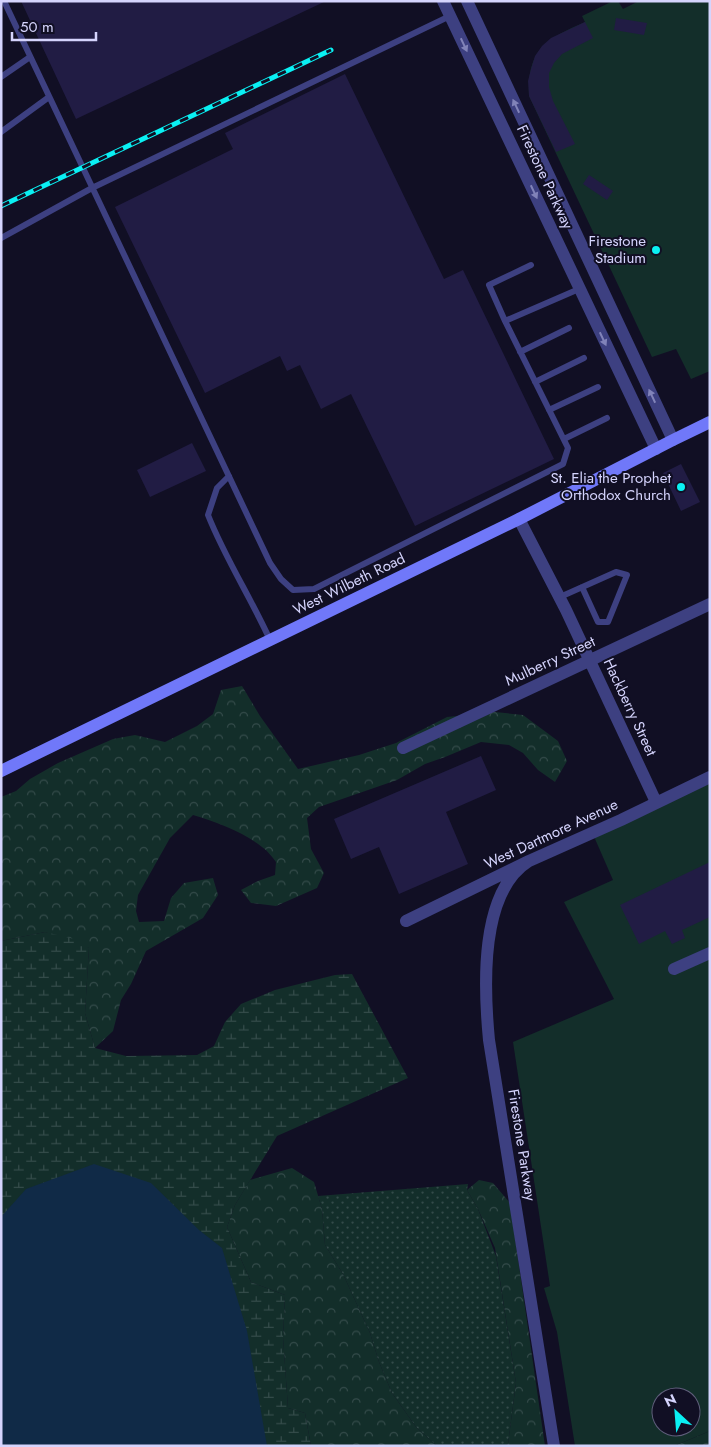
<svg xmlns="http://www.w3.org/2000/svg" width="711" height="1447" font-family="Jost,sans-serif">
<defs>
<pattern id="grass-dots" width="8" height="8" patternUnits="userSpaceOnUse" patternTransform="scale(1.25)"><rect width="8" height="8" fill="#132e2a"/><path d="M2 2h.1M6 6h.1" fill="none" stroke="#344b4a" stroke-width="1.8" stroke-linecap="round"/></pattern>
<pattern id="forest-crowns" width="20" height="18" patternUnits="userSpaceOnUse" patternTransform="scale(1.25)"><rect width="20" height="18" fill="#132e2a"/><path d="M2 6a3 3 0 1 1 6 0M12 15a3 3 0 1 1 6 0" fill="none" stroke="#344b4a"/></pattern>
<pattern id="wetland-marsh" width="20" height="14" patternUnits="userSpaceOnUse" patternTransform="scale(1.25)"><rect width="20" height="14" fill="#132e2a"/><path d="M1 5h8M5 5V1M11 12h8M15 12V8" fill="none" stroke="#344b4a"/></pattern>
</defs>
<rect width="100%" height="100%" fill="#110f24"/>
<path fill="url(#grass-dots)" d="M468 1184 467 1190 478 1209 496 1256 516 1383 508 1444 504 1446H437L416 1427 392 1393 379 1362 370 1333 343 1274 325 1245 322 1209 318 1196Z"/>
<path fill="url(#forest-crowns)" d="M242 686 260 716 298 769 359 755 396 743 447 717 495 712 523 715 558 741 567 761 555 782 538 770 523 753 509 745 481 742 445 757 425 764 397 780 319 807 307 818 311 849 324 873 317 888 276 906 251 903 241 890 258 881 275 875 276 862C272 857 268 851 262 847 243 832 217 822 193 815L170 838 138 895 136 911 139 922 164 921 171 898 184 883 213 878 218 895 203 918 146 951 131 984 121 1000 113 1031 95 1048 85 1013 89 948 45 932 1 941V797L16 791 30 779 58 763 113 739 135 735 165 742 197 726 213 714 221 690Z
M292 1168 314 1182 322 1209 325 1245 343 1274 370 1333 379 1362 392 1393 416 1427 437 1446H311L305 1413 288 1408 283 1337 285 1295 251 1282 227 1227 235 1205 250 1180Z
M479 1180 493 1183 510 1203 545 1446H504L508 1444 516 1383 495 1248 478 1209 467 1190Z
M710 1431V1446H674Z"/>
<path fill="url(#wetland-marsh)" d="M45 932 74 939 89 948 85 1013 95 1048 126 1056 197 1055 214 1046 225 1022 241 1004 275 990 335 975 352 974 408 1078 277 1136 235 1205 227 1227 251 1282 285 1295 283 1337 288 1408 305 1413 311 1446H1V941Z"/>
<path fill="#132e2a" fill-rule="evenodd" d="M613 1H618L623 9 639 1H709L710 3V371L691 379 676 349 652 357 529 96C527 49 546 39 585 22L582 16Z
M710 777V1431L674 1446H575L557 1332 544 1288 550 1286 513 1042 614 999 564 902 613 880 592 832ZM661 1397H691V1427H661Z"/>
<path fill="#102a47" d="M94 1164 151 1183 199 1230 222 1248 247 1331 267 1446H1V1217L26 1189Z"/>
<path fill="#211c44" d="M21 1H326L76 119Z
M616 18 647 23 644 35 614 30Z
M585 22 593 38 562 54 554 63 549 73V87L553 101 575 144 556 152 529 96 528 81 531 69 535 56 542 46 551 38Z
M345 74 444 279 463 270 554 459 415 526 351 394 321 409 300 365 287 371 280 356 205 393 115 207 233 149 225 133Z
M589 175 613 191 607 200 583 184Z
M192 443 206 471 150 497 137 470Z
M681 464 700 502 681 511 663 473Z
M481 756 496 790 446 812 468 864 399 894 379 847 351 859 334 819Z
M710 862V917L682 930 685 938 672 944 665 931 639 944 620 905Z"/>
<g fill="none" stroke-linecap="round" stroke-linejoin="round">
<path stroke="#3d4081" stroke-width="6" d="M4 1 270 563 281 579 293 590 314 589 563 464 568 448 505 321 579 289
M1 77 30 57
M1 132 49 97
M1 238 92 188 450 16
M505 321 489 285 531 265
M520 352 569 328
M535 382 584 358
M549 410 598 387
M564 439 607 418
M229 476 217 488 208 515C225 558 251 598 270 640
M560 597 616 572 627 575 608 622H598L582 587"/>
<path stroke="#3d4081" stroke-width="12" d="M519 519 566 610 656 802
M403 748 710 604
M529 861C479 892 484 988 489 1040L554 1446
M406 921 529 861 621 820 710 777
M674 969 710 953"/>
<path stroke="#3d4081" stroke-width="12" d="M443 1 656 449
M467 1 673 440"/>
<path stroke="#7078f9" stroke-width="12" d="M1 771 519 519 673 440 710 422"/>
<g stroke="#0af0f3" stroke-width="5">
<path id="rail" d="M1 206 331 50"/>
</g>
<use href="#rail" stroke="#110f24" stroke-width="3" stroke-dasharray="9" stroke-linecap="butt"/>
</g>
<defs><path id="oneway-solid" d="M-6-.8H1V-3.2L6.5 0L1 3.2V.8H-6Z" transform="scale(1.25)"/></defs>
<g fill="#8183b9">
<use href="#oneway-solid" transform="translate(464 45) rotate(65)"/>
<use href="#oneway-solid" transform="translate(516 106) rotate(-115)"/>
<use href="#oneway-solid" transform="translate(534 192) rotate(65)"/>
<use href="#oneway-solid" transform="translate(603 339) rotate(65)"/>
<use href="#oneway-solid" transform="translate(652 396) rotate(-115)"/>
</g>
<g fill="#0af0f3" stroke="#110f24" stroke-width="2">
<circle cx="656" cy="250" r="5"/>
<circle cx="681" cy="487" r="5"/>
</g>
<g text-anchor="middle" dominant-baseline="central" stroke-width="4" stroke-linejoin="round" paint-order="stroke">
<g font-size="15" fill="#d5d4fd" stroke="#110f24">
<text transform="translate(545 177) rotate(65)">Firestone Parkway</text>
<text transform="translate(349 584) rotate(-26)">West Wilbeth Road</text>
<text transform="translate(550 661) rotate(-25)">Mulberry Street</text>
<text transform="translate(630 707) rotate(65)">Hackberry Street</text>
<text transform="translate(551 834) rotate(-25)">West Dartmore Avenue</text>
<text transform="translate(522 1145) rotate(81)">Firestone Parkway</text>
</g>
<g font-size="15" fill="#d5d4fd" stroke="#110f24" text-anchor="end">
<text x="646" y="241">Firestone<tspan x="646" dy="17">Stadium</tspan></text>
<text x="671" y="478">St. Elia the Prophet<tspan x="671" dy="17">Orthodox Church</tspan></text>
</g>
</g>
<rect width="711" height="1447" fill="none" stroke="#d5d4fd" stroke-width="5"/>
<g transform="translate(676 1412) rotate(334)"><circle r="24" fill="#110f24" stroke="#5f5e7b"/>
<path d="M0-4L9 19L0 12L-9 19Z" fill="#0af0f3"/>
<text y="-8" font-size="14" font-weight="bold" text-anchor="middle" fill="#d5d4fd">N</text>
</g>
<path d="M12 32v8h84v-8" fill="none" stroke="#d5d4fd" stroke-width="2.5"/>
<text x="20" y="32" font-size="15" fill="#d5d4fd" stroke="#110f24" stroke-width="4" paint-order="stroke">50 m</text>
</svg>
